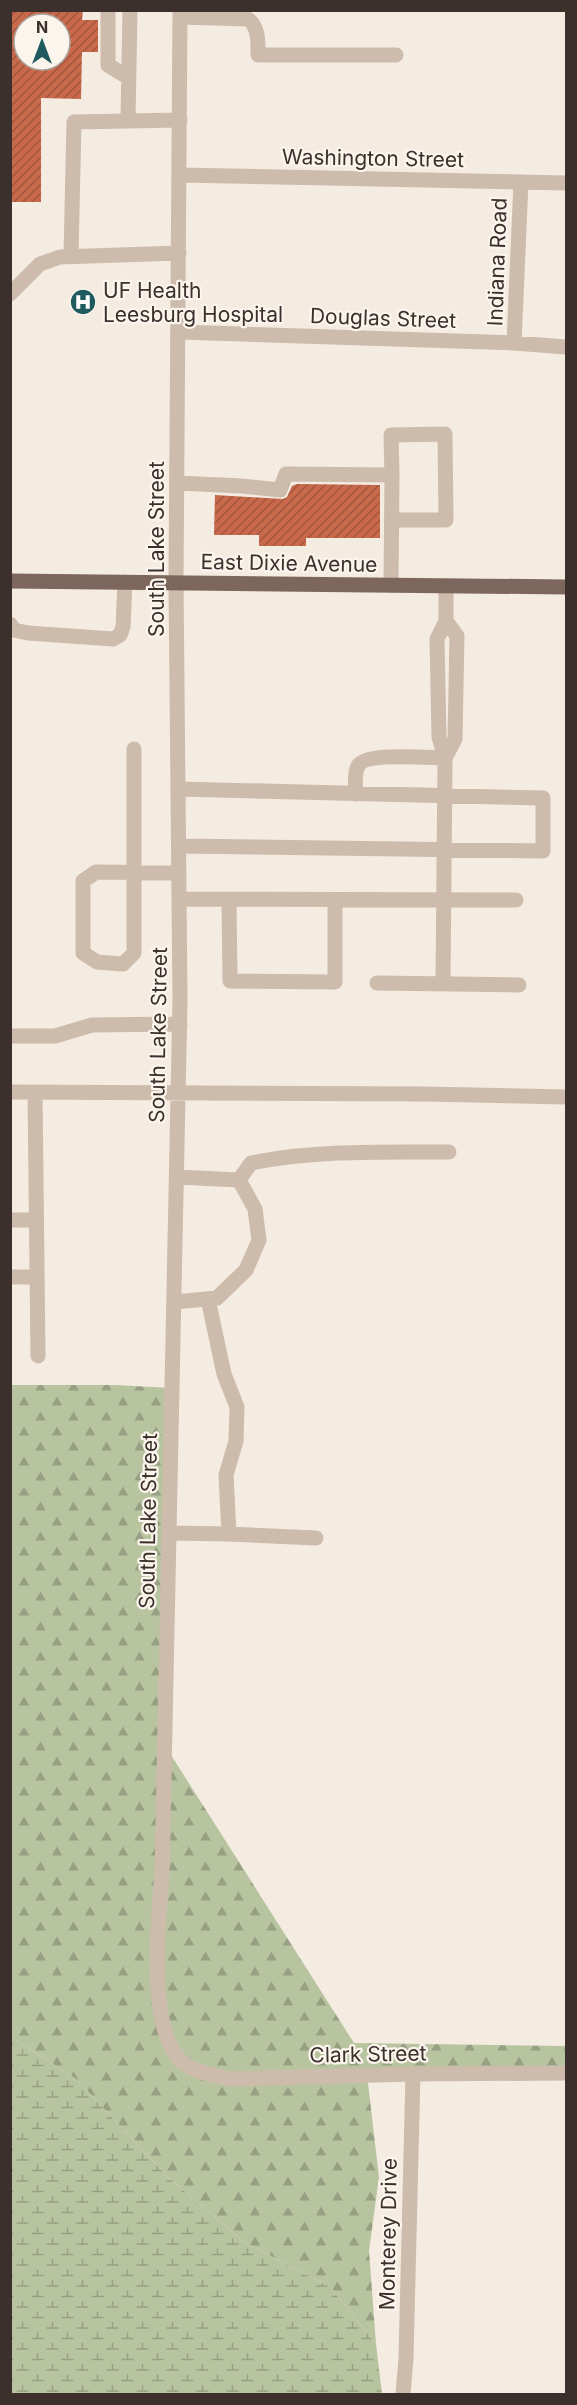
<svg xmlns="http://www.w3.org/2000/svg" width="577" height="2405" font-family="Inter,sans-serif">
<defs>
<pattern id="forest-firs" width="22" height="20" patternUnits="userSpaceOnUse" patternTransform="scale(1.5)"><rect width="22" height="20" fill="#b8c4a0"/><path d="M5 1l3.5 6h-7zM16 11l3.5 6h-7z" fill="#97a083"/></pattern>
<pattern id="wetland-marsh" width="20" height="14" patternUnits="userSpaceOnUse" patternTransform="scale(1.5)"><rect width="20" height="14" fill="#b8c4a0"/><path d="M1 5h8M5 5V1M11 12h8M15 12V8" fill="none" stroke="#97a083"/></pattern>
<pattern id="building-hatch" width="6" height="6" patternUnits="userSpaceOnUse" patternTransform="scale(1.5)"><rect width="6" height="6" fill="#c8694b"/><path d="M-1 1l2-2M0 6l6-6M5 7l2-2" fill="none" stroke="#a4573f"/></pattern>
</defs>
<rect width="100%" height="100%" fill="#f4ebe1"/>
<path fill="url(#forest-firs)" d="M10 1385H115L172 1388 164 1744 354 2043 566 2046V2075H367L379 2177 369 2251 376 2344 330 2287 244 2242 169 2178 76 2079 11 2037Z"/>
<path fill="url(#wetland-marsh)" d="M11 2037 76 2079 169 2178 244 2242 330 2287 376 2344 382 2394H11Z"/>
<path fill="url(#building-hatch)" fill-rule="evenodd" d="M10 10H83L82 20H98V52H82L81 99 41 98V202H10ZM24 24H60V60H24Z
M297 484 380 485V538H306V546H259V535H214L215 495 283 499 287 497 292 486Z"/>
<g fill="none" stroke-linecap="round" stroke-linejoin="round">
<path stroke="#cdbbac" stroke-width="15" d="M108 10V65L129 78
M180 10 176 583 180 1000 162 1872C159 1917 146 2030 182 2062 196 2073 214 2075 230 2079L413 2074 566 2073
M180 17 248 19C259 27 258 43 258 55H396
M128 120 130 10
M179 175 566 183
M71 256 74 122 180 120
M10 294 40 264 60 257 179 253
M179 332 514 343 566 347
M514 343 521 182
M177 483 242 486 280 490 286 474 392 475 391 585
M392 520H446L445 434 391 435 392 475
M446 621 457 636 455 739 445 758 439 737 437 639 446 621V586
M10 624 14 630 28 633 113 639 120 635 123 627 125 582
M134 749V953L123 964 97 962 83 953V881L96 872 179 873
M178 789 543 798V851L179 846
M355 794C356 786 354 773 358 766 365 752 430 758 445 758L443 984
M179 899 516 900
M229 900 230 981 335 982V900
M377 983 519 985
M10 1036H55L92 1025 180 1024
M10 1092 424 1094 566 1097
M35 1092 38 1356
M239 1180 251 1163C316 1150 383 1152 449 1152
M10 1220H36
M10 1277H37
M208 1299 224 1374 237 1407 236 1441 226 1475 229 1534 316 1538
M174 1302 217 1298 246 1270 259 1240 255 1209 239 1180 177 1177
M169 1533 229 1534
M403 2394 406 2358 413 2074"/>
<path stroke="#7d675c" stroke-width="15" d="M10 581 566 587"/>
</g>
<defs>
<g id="hospital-disc" transform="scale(1.35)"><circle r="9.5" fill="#1f5a5e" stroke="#fbf5ee"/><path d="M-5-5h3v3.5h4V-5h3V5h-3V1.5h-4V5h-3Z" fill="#fff"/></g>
</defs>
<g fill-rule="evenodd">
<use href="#hospital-disc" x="83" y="302"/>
</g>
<g text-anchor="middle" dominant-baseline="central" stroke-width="4.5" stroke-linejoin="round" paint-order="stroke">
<g font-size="21" fill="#3b302b" stroke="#fbf5ee">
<text transform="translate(373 158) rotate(1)">Washington Street</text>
<text transform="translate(497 262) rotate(-88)">Indiana Road</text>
<text transform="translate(383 318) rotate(2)">Douglas Street</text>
<text transform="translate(156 549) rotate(-90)">South Lake Street</text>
<text transform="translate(289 563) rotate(1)">East Dixie Avenue</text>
<text transform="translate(158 1035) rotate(-89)">South Lake Street</text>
<text transform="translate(148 1521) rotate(-89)">South Lake Street</text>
<text transform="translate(368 2054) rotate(-1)">Clark Street</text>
<text transform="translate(388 2234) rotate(-89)">Monterey Drive</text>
</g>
<g font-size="21" fill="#3b302b" stroke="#fbf5ee" text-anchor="start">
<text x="103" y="290">UF Health<tspan x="103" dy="24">Leesburg Hospital</tspan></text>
</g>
</g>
<rect width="577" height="2405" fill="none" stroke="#3b302b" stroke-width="24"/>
<g transform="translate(42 42)"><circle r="28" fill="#fbf5ee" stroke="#aea6a0" stroke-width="1.5"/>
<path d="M0-4.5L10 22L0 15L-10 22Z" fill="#1f5a5e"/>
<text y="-9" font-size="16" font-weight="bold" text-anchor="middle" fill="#3b302b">N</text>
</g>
</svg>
